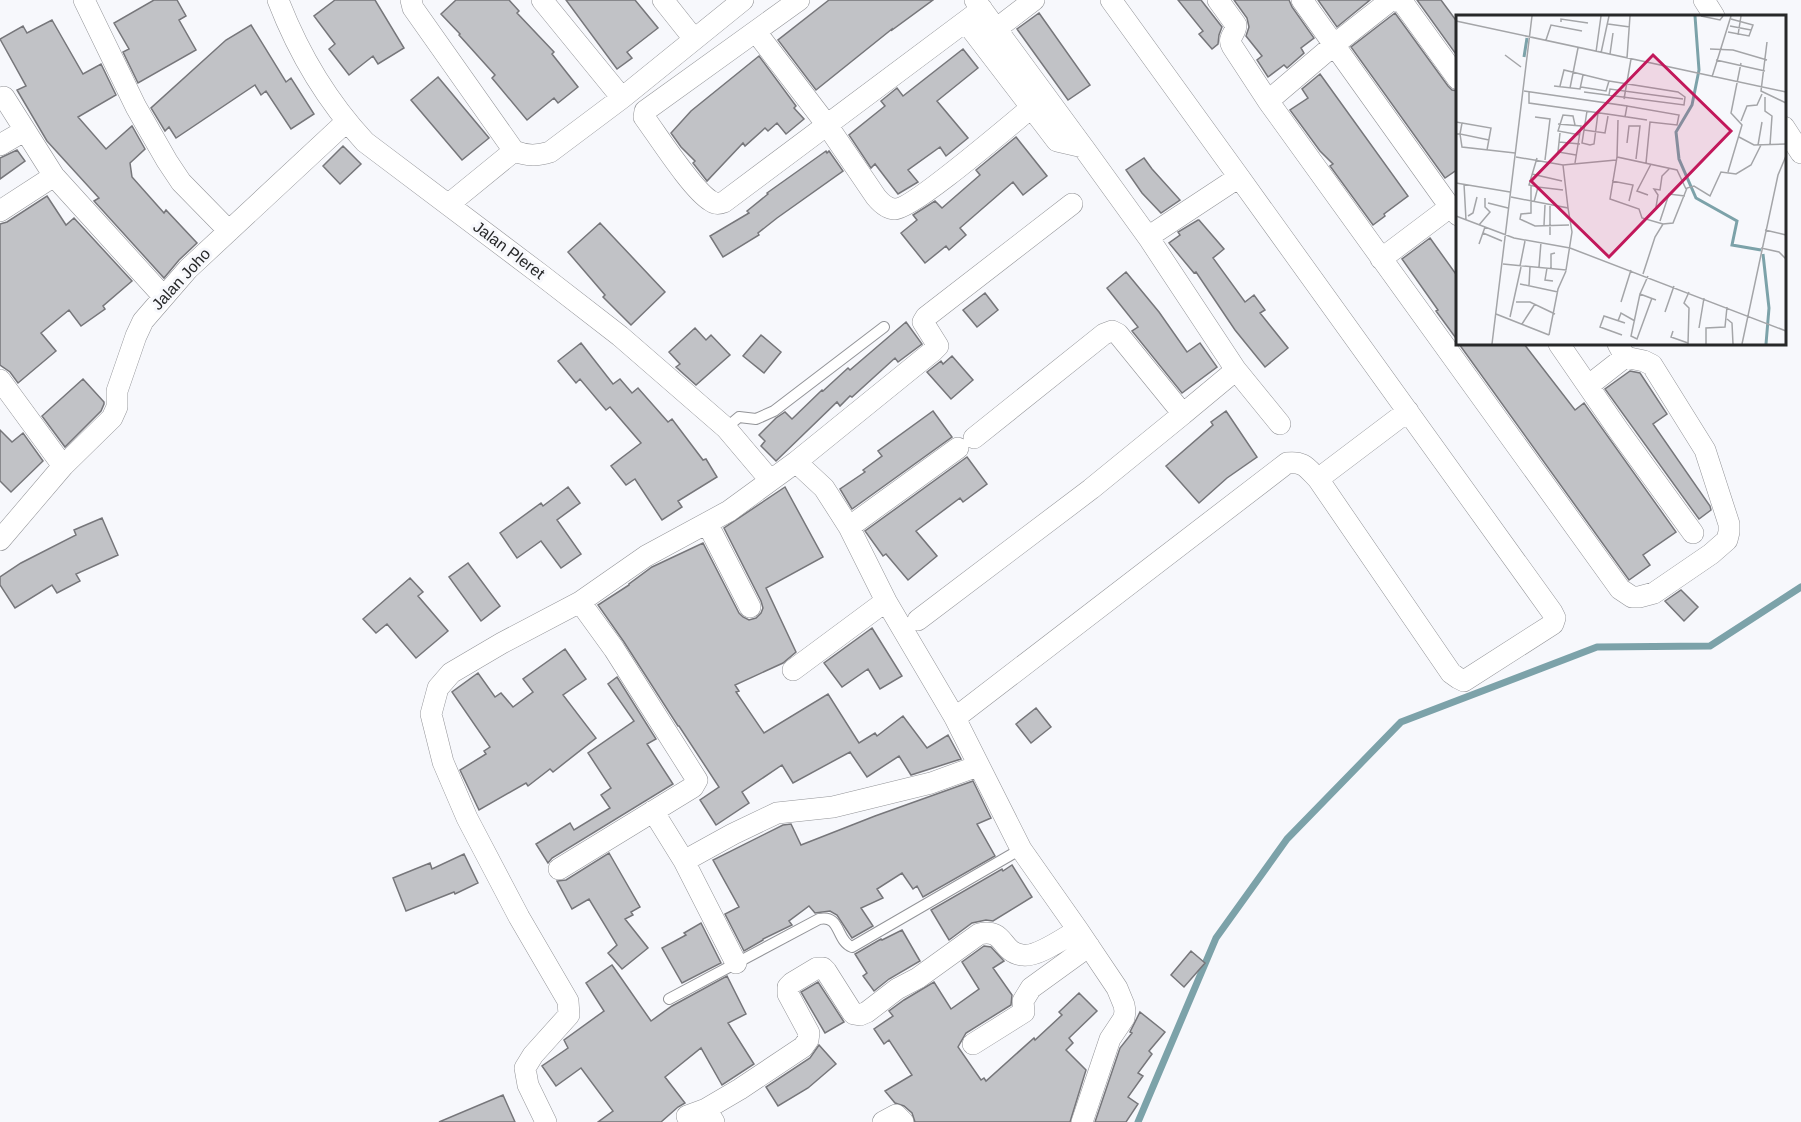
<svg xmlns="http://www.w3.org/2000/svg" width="1801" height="1122" font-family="Arial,sans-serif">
<rect width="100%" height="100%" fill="#f7f8fc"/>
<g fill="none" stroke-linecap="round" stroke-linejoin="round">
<path stroke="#7ca2a9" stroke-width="7" d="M1138 1122 1216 938 1287 839 1401 722 1597 647 1710 646 1801 587"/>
</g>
<path fill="#c1c2c6" stroke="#76767a" stroke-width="1.5" d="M154 0H177L186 16 179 20 196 50 138 83 123 52 129 49 114 23Z
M335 0H375L404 48 378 64 373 56 349 75 329 49 335 44 314 16Z
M456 0H509L519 11 517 13 554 52 552 54 578 87 558 103 554 98 527 120 492 78 495 75 459 35 460 34 441 14Z
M566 0H635L658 28 627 52 632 58 617 69Z
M829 0H933L892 30V29L816 90 778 40Z
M1178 0H1201L1222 27 1219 35 1218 44 1212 49 1199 34 1203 31Z
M1234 0H1289L1292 7 1314 38 1301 48 1304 53 1287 68 1284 65 1268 77 1257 60 1262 56 1246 36 1249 27 1247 18Z
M1318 0H1370L1337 27Z
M1417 0H1441L1458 23V57Z
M1039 13 1090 85 1068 100 1017 29Z
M1395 13 1448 86 1452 90 1458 91V169L1445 178 1351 47Z
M52 20 83 74 101 64 116 95 78 117 106 149 132 126 145 149 130 163 132 177 164 213 166 210 197 243 179 260 164 278 94 201 99 198 47 141 17 90 26 86 0 39 23 26 27 33Z
M251 25 286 82 291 78 314 114 291 129 266 91 261 95 255 85 176 138 169 127 165 131 151 108 226 40Z
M963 49 978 68 937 101 968 138 946 156 940 147 908 170 918 182 898 194 875 164 871 168 849 135 885 106 881 101 897 88 903 96Z
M759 56 796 106 794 108 804 119 786 134 777 123 768 131 765 128 745 146 743 143 707 181 693 163 695 161 681 147 671 133 691 111Z
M1320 74 1408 196 1384 214 1385 216 1373 225 1330 166 1333 164 1320 151 1290 110 1308 98 1302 89Z
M438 77 489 138 462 160 411 100Z
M1016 137 1047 176 1023 195 1013 182 960 228 966 235 949 250 946 246 925 263 901 233 917 220 913 215 935 201 942 208 980 175 976 170Z
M343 146 361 164 340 184 323 166Z
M17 150 25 161 0 179V158Z
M826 151 827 153 829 151 843 171 777 218 758 233 759 235 723 257 710 236 749 213 747 211 768 194 767 193Z
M1144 158 1152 169 1180 200 1161 213 1142 193 1126 170Z
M47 196 66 225 74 218 132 281 103 306 105 309 81 326 69 310 41 333 56 351 18 383 10 372 0 365V224L7 222Z
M1198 220H1199L1224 249 1213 258 1245 302 1254 295 1265 310 1260 313 1288 348 1265 367 1235 330 1196 272 1194 273 1169 243 1180 235 1178 232Z
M600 223 665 292 631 325 603 297 605 295 568 252Z
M1430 238 1458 277V341L1436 311 1438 310 1402 259Z
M1126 272 1159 312 1187 352 1200 343 1217 367 1182 393 1132 331 1138 327 1107 288Z
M985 293 998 310 977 327 963 310Z
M906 322 922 344 898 362 895 358 852 397 850 396 840 406 837 402 776 461 761 446 765 441 759 435 776 418 785 412 792 419 822 390 823 391 848 368 850 370Z
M695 328 706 340 711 335 730 355 696 385 676 367 680 364 669 352Z
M761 335 781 352 764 373 743 356Z
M581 343 613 384 620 379 632 393 638 388 668 422 672 419 703 460 706 459 717 477 678 501 682 507 662 520 635 479 626 485 611 466 641 443 610 407 606 410 580 379 576 383 558 361Z
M1459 344H1524L1575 410 1584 403 1676 532 1643 555 1650 565 1629 580Z
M952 356 973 380 951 399 927 372 941 361 943 364Z
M1630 371 1640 373 1667 414 1653 424 1710 506 1711 510 1699 519 1605 389Z
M83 379 104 402V404L101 411 65 447 42 416Z
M933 411 952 437 852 509 840 489 865 472 863 470 882 456 878 451Z
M1226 411 1257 457 1227 478 1199 503 1166 466 1213 425 1211 422Z
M0 430 12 442 23 433 43 461 11 492 0 481Z
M967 457 987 484 963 502 960 498 916 531 937 556 908 580 886 554 883 556 865 531Z
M568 487 580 503 557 520 581 554 561 568 541 541 517 558 500 533 541 503 543 506Z
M785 487 823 557 766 588 796 652 783 663 735 685 739 691 736 692 764 733 828 694 859 743 875 733 877 736 903 716 927 748 948 735 961 759 911 775 899 756 867 777 850 752 793 783 782 765 742 792 749 803 716 825 700 800 719 787 679 726H678L624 642 598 605 629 585V584L652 567 703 543 739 613 743 617 749 620 756 618 761 613 763 608 761 601 724 528Z
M102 518 118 555 76 574 80 581 57 593 52 585 15 608 0 585V577L21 563 76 535 74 530Z
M468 563 500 606 481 621 449 577Z
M410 578 423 592 418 596 448 631 416 658 387 624 376 633 363 619Z
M1681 590 1698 607 1684 621 1665 601Z
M872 628 902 676 880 689 868 669 842 687 824 663Z
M565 649 586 679 563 695 596 738 553 772 550 769 528 786 526 783 479 810 460 770 486 754 484 751 490 747 452 692 478 673 495 697 501 693 513 707 533 692 523 679Z
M617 677 656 739 647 744 673 784 552 858 548 863 536 844 570 823 574 830 610 808 601 795 611 788 588 753 634 721 608 684Z
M1036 708 1051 727 1031 743 1016 724Z
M973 781 991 818 977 824 995 856 923 897 917 886 913 889 902 873 877 889 883 898 861 908 873 926 852 938 837 915 830 911 815 913 809 906 789 921 792 925 763 939V940L744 951 725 914 739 907 713 860 783 825 791 824 801 845 875 816Z
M609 853 640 907 631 912 633 915 625 919 648 948 622 969 608 953 617 945 589 899 572 909 557 881 566 880Z
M464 854 478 883 455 894 454 892 406 911 393 878 430 863 432 869Z
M1012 865 1032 897 993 921 986 920 972 923 949 940 931 910 1002 869 1003 871Z
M701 923 721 963 682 983 662 948 686 935 684 933Z
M902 930 920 961 889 979 874 991 863 976 867 973 855 954 881 939 882 940Z
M984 946 991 947 1004 961 993 968 1012 995 1011 1005 966 1033 958 1047 981 1080 984 1078 986 1081 1034 1038 1035 1040 1062 1015 1059 1012 1079 993 1097 1011 1069 1038 1073 1043 1066 1050 1086 1070 1070 1122H915L912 1113 904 1106 895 1103 885 1091 912 1075 889 1040 884 1044 874 1029 893 1016 889 1011 904 1000 934 982 951 1009 979 989 962 962Z
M1191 951 1205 963 1184 987 1171 975Z
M612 965 651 1021 672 1006 727 976 746 1014 728 1023 754 1064 722 1085 701 1048 665 1077 685 1103 678 1107 661 1122H598L613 1111 581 1068 556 1086 542 1066 568 1048 564 1040 604 1011 586 983Z
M818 982 844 1022 825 1033 801 992Z
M1140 1012 1165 1032 1149 1051 1152 1054 1138 1073 1143 1076 1128 1097 1138 1104 1126 1122H1095L1120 1048 1132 1033 1130 1032Z
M819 1045 836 1064 808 1088 778 1106 766 1087 810 1058Z
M503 1095 515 1122H439Z"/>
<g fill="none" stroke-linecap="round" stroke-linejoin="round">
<g stroke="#939498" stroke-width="12">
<path id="lane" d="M726 428 739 417 756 419 774 411 884 327
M669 999 819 919C841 914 836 941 852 947L1021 849"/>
</g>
<g stroke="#939498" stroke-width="22">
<path id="street" d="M84 0 136 107 167 161 181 182 229 231
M278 0C298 52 327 101 365 142L540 274 620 336 726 428 770 480
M411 0 413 8 514 151
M542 0 622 98
M663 0 694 39
M799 0 645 111 644 117C658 136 693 191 711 201 715 204 719 204 724 202L982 9
M975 0 1083 147
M1111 0 1239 177 1148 237
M1218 0 1236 25C1236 34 1227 37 1232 46L1268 101 1620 589 1632 597H1639L1654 593 1711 554 1727 540 1729 532V524L1705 450 1652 365 1644 361 1625 357 1618 344
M1302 0 1450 207 1458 215
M1401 0 1458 79
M1704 0 1714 16
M966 22 1057 141 1083 147 1148 237 1236 370 1280 424
M996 29 1034 0
M756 32 827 125 876 197C881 203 887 209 895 209 913 209 1011 124 1031 108
M0 99 4 97 54 176 163 296
M1268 101 1335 44 1391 0
M1784 127 1801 153
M0 145 24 131
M449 204 514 151C527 156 537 156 550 152L622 98 743 0
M0 211 54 176
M1381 259 1450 207
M1559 344 1619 431 1693 533
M0 380 63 466 0 540
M1588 386 1625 357
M1183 414 1236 370
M796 462 933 351 938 346 923 322 926 317 1072 204
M63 466 112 418 117 407V391L136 336 143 321 188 269 346 122
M1318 479 1408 411
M707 523 750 607
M849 527 958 448
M918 620 1091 489 1183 414 1118 334 1112 331 1104 334 974 438
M793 670 886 601
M955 718 1287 463C1304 461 1307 468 1318 479L1451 673 1458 678 1464 681 1553 624 1555 618 1552 612 1239 177
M653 811 684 861
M559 869 693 787 697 780 614 649 580 602
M736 963 684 861 733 834 777 813 833 807 931 783 978 766
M973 1044 1024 1012 1023 1001 1031 988 1089 946
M706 1109 740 1089 803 1047 808 1040 809 1033 788 994V987L792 983 817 968H823L826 971 852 1012 854 1014 860 1015 867 1012 897 989 918 978 979 934C1006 928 1000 952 1022 955 1037 958 1065 937 1078 930
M687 1116 706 1109 714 1122
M546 1122 528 1085 525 1068 533 1055 569 1015 568 1001 519 917 467 818 443 762 431 714 438 688 451 673 502 643 580 602 646 556 729 511 796 462 824 488 849 527 886 601 955 718 1021 849 1078 930 1117 988 1124 1005 1125 1011 1124 1018 1110 1039 1082 1122
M883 1122 896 1115 903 1122"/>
</g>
<use href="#lane" stroke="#fff" stroke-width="10"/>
<use href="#street" stroke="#fff" stroke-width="21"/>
</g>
<g text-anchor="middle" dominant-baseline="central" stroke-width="6" stroke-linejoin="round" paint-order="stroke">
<g font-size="16" fill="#272829" stroke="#f7f8fc">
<text transform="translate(509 250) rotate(37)">Jalan Pleret</text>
<text transform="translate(181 279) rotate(-47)">Jalan Joho</text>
</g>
</g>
<g transform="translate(1456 15)">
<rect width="330" height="330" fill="#f7f8fc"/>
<path fill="none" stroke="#7ca2a9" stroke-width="3" d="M239 1 243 55 236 90 220 117 223 144 240 183 281 206 276 230 305 235M68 42 71 23M307 239 313 293 310 329"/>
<path fill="none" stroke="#a4a5a8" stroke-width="1.5" d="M245 1 264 5 267 1M0 6 330 77M105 7V4L132 8M152 9 174 12M274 11 295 15M272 17 293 21 297 10 275 4M282 20 285 1M90 25 95 10 126 16M311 27 305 76 330 88M254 34 277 35 311 45M140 37 145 1M145 38 153 1M154 39 157 18M49 40 65 52M171 43 174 1M260 45 309 56M256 62 275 1M98 71 124 74 127 60M104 71 108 55 153 66 150 76 125 72M114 73 122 33M68 76 171 91 169 102M73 77V88L158 100M128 77 228 90 229 82 222 77 153 66M153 80 154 74 227 84M309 82V96L316 101 314 130M168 84 175 44M171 91 223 100 221 110 194 107 190 148M131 96 126 128 134 130 138 129 142 98M158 100 191 105M79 102 94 104 89 145M285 106 291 91 301 90 306 79M0 107 6 108 4 119 33 125M6 108 35 113 31 135M102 109 125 111 119 148M119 110 117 101 107 100 102 116 124 120M128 115 149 118 152 101M104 118 102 137 120 140M0 119H4L6 132 59 138M283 122 298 130 330 129M103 127 124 129M171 128 173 111H184L180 144M302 130 306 107M60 142 107 150 160 145M161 142 162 105M81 143 73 170 82 172M107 150 112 193M272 157 286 110 275 98 285 48M76 159 106 166M156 166 177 170 173 186M0 168 54 177M8 169 10 205M75 171V198L65 199 64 204 79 211 113 210M192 180 181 176 195 149M78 187 82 172 107 175M32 188 52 193M200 192 202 180 198 174 204 175 206 161 213 154M0 201 58 223 114 233 330 316M12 201 17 198 21 182M204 206 213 179 229 181M207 209 186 203 183 194 154 184 161 142 221 155 230 174M23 210 34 197 29 192V183M88 210 89 190M309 215 330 220M27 218 46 226M94 220V191M23 229 29 212M305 233 323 237 330 244M47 249 110 255 116 217 112 193 55 182M64 251 69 226M83 252 85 227M91 253 89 265 97 266M95 253V239L99 238M187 259 199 222 207 209 217 208 231 173 238 171 254 181 265 157 280 159 295 150 305 130M192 261 184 279 200 285M64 269 102 277M73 270 74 252M184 279 175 321 181 324 196 283M60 287H74L99 299M165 287 175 255M209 297 218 271M40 299 93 320M54 302 65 252M271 304 276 308 277 329M162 306 165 298 179 306M66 309 79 289M243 313 248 283M217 316 215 322 232 328M93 320 102 274 110 256M166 320 144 312 148 301 169 308M36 329 76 1M232 329 233 293 228 288 233 277M250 329V313L269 312 271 292M286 329 322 160 330 141"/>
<path fill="#c2185b" fill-opacity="0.15" stroke="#c2185b" stroke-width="3" d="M197 40 275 116 153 242 75 166Z"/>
<rect width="330" height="330" fill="none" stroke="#272829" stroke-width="3"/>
</g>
</svg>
